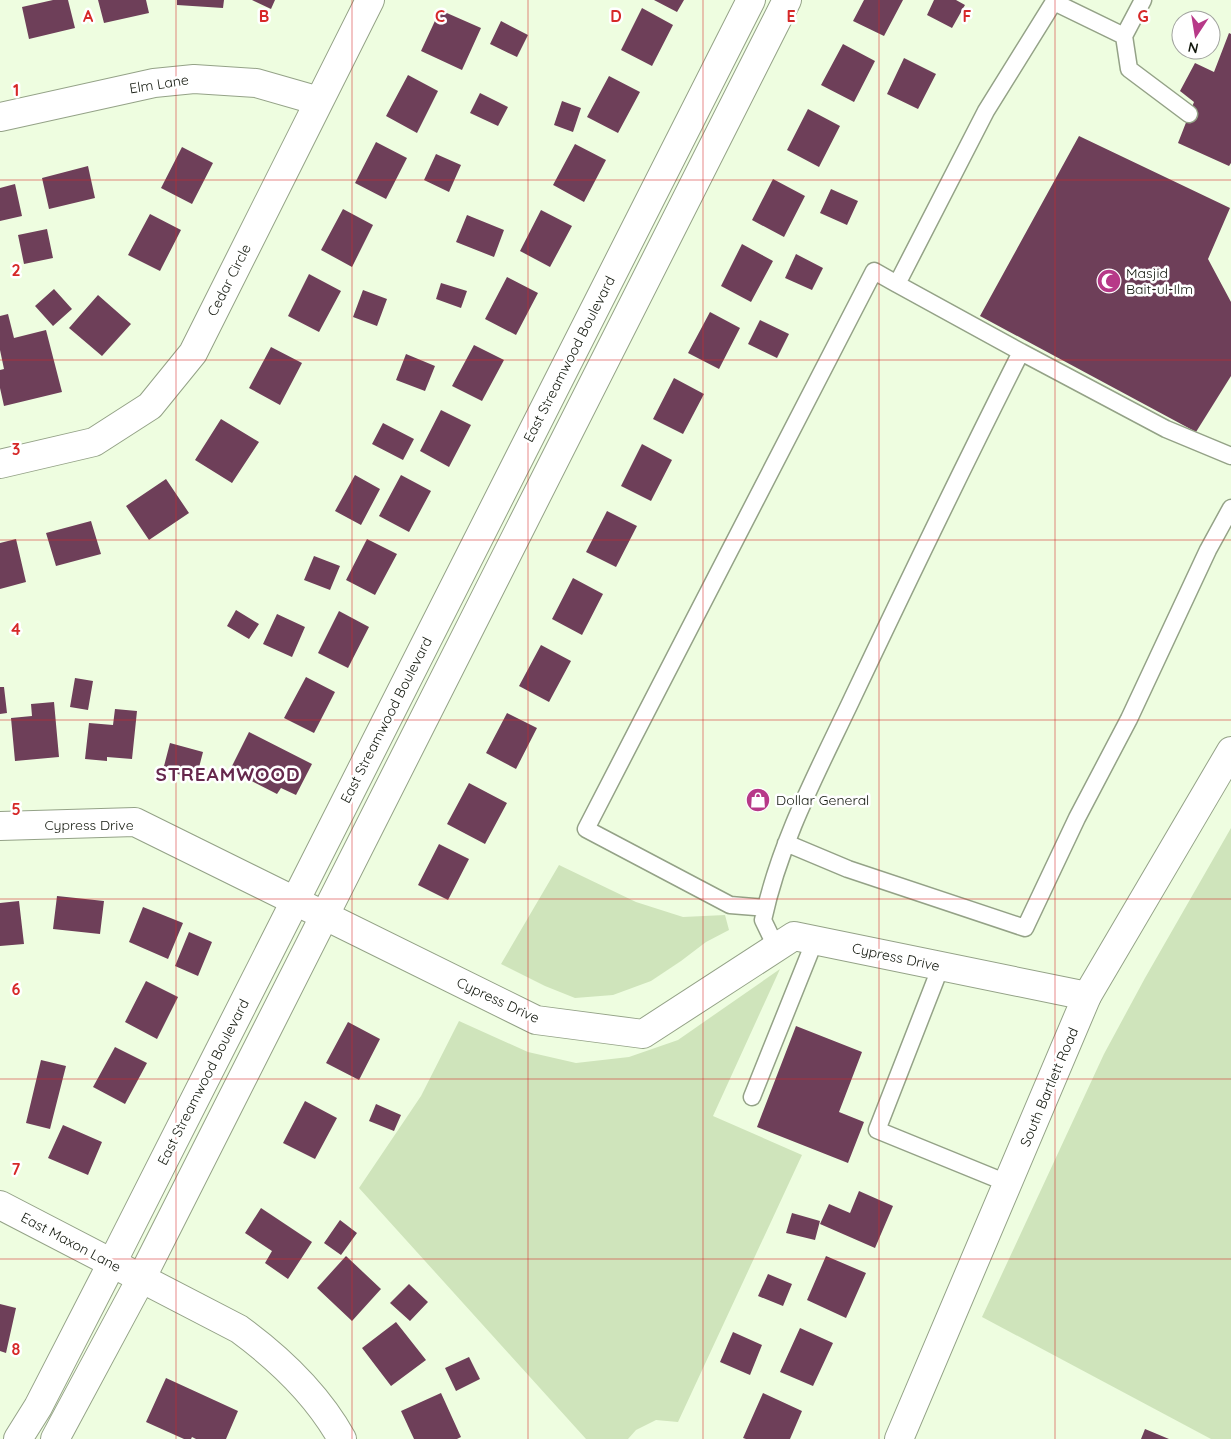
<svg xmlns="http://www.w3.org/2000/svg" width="1231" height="1439" font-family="Quicksand,sans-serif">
<rect width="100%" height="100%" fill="#eefde0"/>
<path fill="#cfe4bb" d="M1231 828V1439H1211L982 1317 1104 1054 1145 978Z
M559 865 636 902 683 917 725 915 729 930 706 942 681 961 651 981 613 995 575 998 545 986 501 964Z
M780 969 713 1116 802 1155 678 1422 656 1420 636 1430 628 1439H586L359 1188 421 1096 459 1021 528 1052 576 1063 629 1057 678 1040Z"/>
<path fill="#6e3f59" d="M53 0H68L75 28 29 39 22 7Z
M98 0H146L149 13 104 23Z
M177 0H224L223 8 177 5Z
M252 0H275L271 9Z
M654 0H684L677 12Z
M864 0H903L884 36 853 21Z
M934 0H956L965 5 952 28 927 15Z
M642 8 673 25 652 66 621 50Z
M440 10 481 28 462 70 421 51Z
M501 21 528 35 517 57 490 44Z
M1229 33 1231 34V163L1229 166 1178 143 1194 102 1180 91 1195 63 1214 72Z
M843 44 875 61 854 102 821 85Z
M904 58 936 74 918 109 887 94Z
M408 75 438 91 417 133 386 116Z
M609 76 640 92 618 133 587 117Z
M480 93 508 107 498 126 470 113Z
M562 101 581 108 573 132 554 125Z
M808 109 840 126 819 167 787 150Z
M1079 136 1230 208 1208 259 1231 302V376L1196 432 980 316Z
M376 142 407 158 386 199 355 183Z
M575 144 606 160 584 202 553 185Z
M182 147 213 163 192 204 161 188Z
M436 154 461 165 449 192 424 180Z
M88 166 95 198 49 209 42 178Z
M773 179 805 196 784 237 752 220Z
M15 184 22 216 0 221V188Z
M831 189 858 201 847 225 820 213Z
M343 209 373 225 352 267 321 250Z
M541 210 572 226 550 267 520 251Z
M150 214 181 230 160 271 128 255Z
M467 215 504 230 494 257 456 242Z
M47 229 53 258 24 264 18 235Z
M742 244 773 261 751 302 721 286Z
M796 254 823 268 812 290 785 278Z
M309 274 341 291 319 332 288 316Z
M507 277 538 293 516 335 485 319Z
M441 283 467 291 461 308 436 299Z
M54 289 72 309 53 326 35 306Z
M363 290 387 299 377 326 353 317Z
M98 295 131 324 102 356 69 328Z
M710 312 740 328 719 369 688 353Z
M8 314 14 338 46 330 62 392 4 406 0 388V370L4 369 0 350V316Z
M760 320 789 334 777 358 748 344Z
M474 345 504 360 482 401 452 386Z
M271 347 302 363 280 405 249 388Z
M406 354 435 366 425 391 396 380Z
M674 378 704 394 683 434 653 419Z
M441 410 471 425 449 467 420 451Z
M221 419 259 442 232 483 195 460Z
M383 423 414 439 403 460 372 444Z
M642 444 672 460 651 501 621 486Z
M355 475 380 489 361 525 335 511Z
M401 475 431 491 409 532 379 516Z
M166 479 189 513 149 540 126 506Z
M607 511 637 526 616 567 586 552Z
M91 521 101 554 56 566 46 533Z
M16 539 26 582 0 589V543Z
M367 539 397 554 375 595 346 580Z
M314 556 340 566 330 590 304 580Z
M573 578 603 594 582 635 552 619Z
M236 610 259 624 249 639 227 626Z
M339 611 369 627 348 668 318 653Z
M277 614 305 627 292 657 263 644Z
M541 645 571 661 549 702 519 686Z
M306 677 335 692 314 733 284 718Z
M75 678 93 681 88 710 70 707Z
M0 687H4L7 713 0 714Z
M54 702 59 757 15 761 11 718 32 716 31 704Z
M115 709 137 711 132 759 107 757V761L85 759 89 723 113 725Z
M507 713 537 728 516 769 486 753Z
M249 732 312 764 296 795 281 788 277 794 230 770Z
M170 743 203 752 196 779 163 770Z
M469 783 507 803 485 844 447 824Z
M439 844 469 859 448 900 418 885Z
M57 896 104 901 100 934 53 929Z
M19 901 24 944 0 946V903Z
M143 907 183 923 168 959 129 942Z
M189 932 212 942 198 976 175 966Z
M146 981 178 997 157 1039 125 1022Z
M348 1022 380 1039 359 1080 326 1063Z
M796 1026 862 1052 839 1112 864 1122 848 1163 757 1127Z
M115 1047 147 1063 125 1104 93 1087Z
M41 1060 66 1066 50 1129 26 1123Z
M305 1101 337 1118 315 1159 283 1143Z
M376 1104 401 1115 394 1131 369 1121Z
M63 1125 102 1142 88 1175 48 1158Z
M859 1191 893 1206 875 1248 820 1224 829 1204 850 1213Z
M261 1208 312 1242 288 1279 265 1263 272 1251 245 1233Z
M792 1213 820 1221 815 1240 786 1233Z
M340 1220 357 1233 341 1255 324 1243Z
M346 1256 381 1289 352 1321 317 1288Z
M826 1256 866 1273 846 1318 807 1300Z
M768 1274 792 1284 783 1306 758 1296Z
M409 1284 428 1302 410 1321 390 1303Z
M0 1304 16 1308 6 1353 0 1351Z
M396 1322 426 1360 391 1386 362 1348Z
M800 1328 833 1343 813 1386 780 1372Z
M733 1332 762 1345 750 1375 720 1362Z
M469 1357 480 1379 456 1391 445 1368Z
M166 1378 238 1411 226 1439H196L192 1437 191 1439H184L146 1422Z
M441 1393 461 1437 457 1439H414L401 1411Z
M763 1393 802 1411 790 1439H746L743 1438Z
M1145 1429 1169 1439H1141Z"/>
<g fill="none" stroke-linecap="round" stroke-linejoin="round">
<g stroke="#94a287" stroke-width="19">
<path id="lane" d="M1054 2 1124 36 1143 0
M1124 36 1129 69 1189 114
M1021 352 897 284 986 111 1055 0
M786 843 848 869 1025 928 1077 818 1129 719 1208 550 1231 508
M766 908 730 905 586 829 874 271 897 284
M776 947 763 920C780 841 818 771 852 699 907 583 963 467 1021 352L1166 429 1231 456
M941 966 877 1130 1007 1183
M752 1097 815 940"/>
</g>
<g stroke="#94a287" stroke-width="30">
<path id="street" d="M0 117 154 83 194 79 256 83 319 101
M0 464 94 442 150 406 193 353 370 0
M0 826 135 822 536 1020 643 1034 794 936 1087 996
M0 1205 239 1329C280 1359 317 1394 342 1439"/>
</g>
<g stroke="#94a287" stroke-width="30">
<path id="secondary" d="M18 1439 38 1407 112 1263 751 0
M55 1439 141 1279 787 0
M899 1439 1087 996 1231 751"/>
</g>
<use href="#lane" stroke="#fff" stroke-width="16"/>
<use href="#street" stroke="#fff" stroke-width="28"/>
<use href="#secondary" stroke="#fff" stroke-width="28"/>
</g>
<path fill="none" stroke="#d62828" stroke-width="1" stroke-opacity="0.55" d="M176 0V1439M352 0V1439M528 0V1439M703 0V1439M879 0V1439M1055 0V1439M0 180H1231M0 360H1231M0 540H1231M0 720H1231M0 899H1231M0 1079H1231M0 1259H1231"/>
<defs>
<g id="mosque-disc" transform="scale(1.25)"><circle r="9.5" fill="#b73988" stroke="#fff"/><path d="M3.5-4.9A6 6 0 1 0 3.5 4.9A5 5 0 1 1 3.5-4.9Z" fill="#fff"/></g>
<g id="shop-disc" transform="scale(1.25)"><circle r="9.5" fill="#b73988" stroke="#fff"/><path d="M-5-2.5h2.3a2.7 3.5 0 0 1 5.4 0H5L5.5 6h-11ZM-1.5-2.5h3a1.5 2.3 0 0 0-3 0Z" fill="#fff"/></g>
</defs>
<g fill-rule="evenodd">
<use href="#mosque-disc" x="1109" y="281"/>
<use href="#shop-disc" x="758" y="800"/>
</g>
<g text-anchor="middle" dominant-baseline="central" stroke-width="5" stroke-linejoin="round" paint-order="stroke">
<g font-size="14" fill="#13180e" stroke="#fff">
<text transform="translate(159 84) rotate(-9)">Elm Lane</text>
<text transform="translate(229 280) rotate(-63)">Cedar Circle</text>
<text transform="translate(569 359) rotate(-63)">East Streamwood Boulevard</text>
<text transform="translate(386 720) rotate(-63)">East Streamwood Boulevard</text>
<text x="89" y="825">Cypress Drive</text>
<text transform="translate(896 957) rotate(12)">Cypress Drive</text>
<text transform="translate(498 1000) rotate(25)">Cypress Drive</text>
<text transform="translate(203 1082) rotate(-63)">East Streamwood Boulevard</text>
<text transform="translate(1049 1087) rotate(-67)">South Bartlett Road</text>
<text transform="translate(71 1242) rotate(28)">East Maxon Lane</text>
</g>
<g font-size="14" fill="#13180e" stroke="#fff" text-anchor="start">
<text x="1126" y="273">Masjid<tspan x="1126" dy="16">Bait-ul-Ilm</tspan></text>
<text x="776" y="800">Dollar General</text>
</g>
<g font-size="19" font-weight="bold" letter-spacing="1" fill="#65274c" stroke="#fff">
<text x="228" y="774">STREAMWOOD</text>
</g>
</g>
<g font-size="16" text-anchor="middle" font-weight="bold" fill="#d62828" stroke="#fff" stroke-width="5" stroke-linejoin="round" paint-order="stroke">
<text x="88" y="22">A</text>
<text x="264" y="22">B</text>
<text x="440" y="22">C</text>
<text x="616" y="22">D</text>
<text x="791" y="22">E</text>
<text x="967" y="22">F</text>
<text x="1143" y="22">G</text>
<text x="16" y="96">1</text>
<text x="16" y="276">2</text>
<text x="16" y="455">3</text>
<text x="16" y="635">4</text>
<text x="16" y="815">5</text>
<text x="16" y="995">6</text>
<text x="16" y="1175">7</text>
<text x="16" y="1355">8</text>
</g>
<g transform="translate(1196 35) rotate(192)"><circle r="24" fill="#ffffff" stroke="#a1a39f"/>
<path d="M0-4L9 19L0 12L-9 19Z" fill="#b73988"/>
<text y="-8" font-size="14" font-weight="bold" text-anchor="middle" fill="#13180e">N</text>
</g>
</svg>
